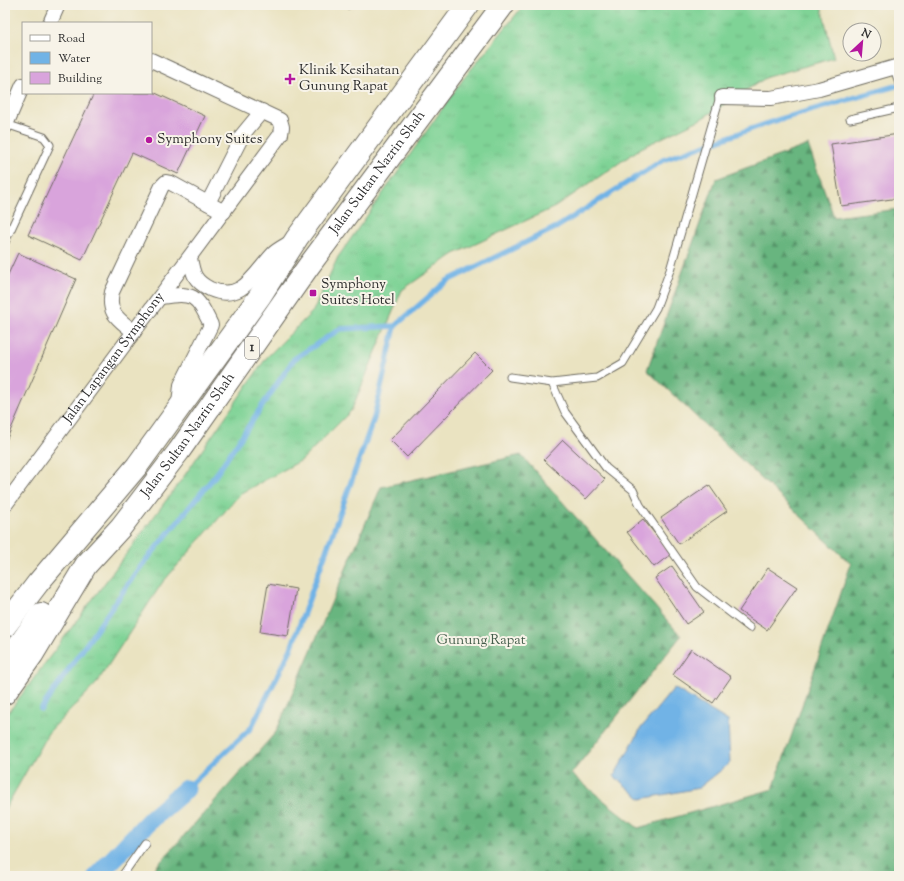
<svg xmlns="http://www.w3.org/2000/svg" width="904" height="881" font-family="'Sorts Mill Goudy',serif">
<defs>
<pattern id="grass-tufts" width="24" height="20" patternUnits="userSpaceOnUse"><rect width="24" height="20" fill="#7fd396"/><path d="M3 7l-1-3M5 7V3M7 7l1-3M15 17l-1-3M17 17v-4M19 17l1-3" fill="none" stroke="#6eb581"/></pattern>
<pattern id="forest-firs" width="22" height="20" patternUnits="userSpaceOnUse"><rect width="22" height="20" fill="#67b57f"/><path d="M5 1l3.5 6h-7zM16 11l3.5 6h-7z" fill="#559368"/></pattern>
</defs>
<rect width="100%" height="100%" fill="#f7f3e8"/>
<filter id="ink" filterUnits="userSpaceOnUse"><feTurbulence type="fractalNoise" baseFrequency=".025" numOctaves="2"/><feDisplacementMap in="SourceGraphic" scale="8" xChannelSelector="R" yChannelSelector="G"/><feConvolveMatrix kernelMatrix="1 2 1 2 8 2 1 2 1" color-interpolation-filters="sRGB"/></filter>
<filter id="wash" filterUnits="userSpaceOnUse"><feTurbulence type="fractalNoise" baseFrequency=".012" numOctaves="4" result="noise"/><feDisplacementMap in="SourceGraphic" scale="16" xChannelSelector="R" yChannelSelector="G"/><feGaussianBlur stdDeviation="0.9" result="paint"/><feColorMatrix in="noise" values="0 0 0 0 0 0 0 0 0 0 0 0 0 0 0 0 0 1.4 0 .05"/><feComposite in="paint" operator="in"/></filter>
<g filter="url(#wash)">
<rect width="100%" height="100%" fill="#eae3c1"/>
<path fill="url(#grass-tufts)" stroke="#557f60" d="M524 5H821L834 58 767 77 701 119 641 148 555 207 454 254 402 290 351 411 302 460 241 493 162 583 96 684 48 733 5 809V717L182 479 267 357 313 311 338 257 464 78Z"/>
<path fill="url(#forest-firs)" stroke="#497055" d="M808 145 834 217 899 209V876H148L276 732 381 487 521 455 681 636 571 774 638 828 773 789 851 564 647 370 716 179Z"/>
<path fill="#71b3e6" stroke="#4e6f88" d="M674 688 728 721 730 763 699 788 641 799 614 776 641 728Z"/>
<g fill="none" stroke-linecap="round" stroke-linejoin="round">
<path stroke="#71b3e6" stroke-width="5.5" d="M41 709 138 570 215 476 294 359 340 329 395 326
M186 789 251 728 291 649 374 418 395 326 447 281 557 227 663 160 774 121 899 85"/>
<path stroke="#71b3e6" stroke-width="19" d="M97 876 151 819 186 789"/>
</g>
<g id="blocks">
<path fill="#d9a4dc" d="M151 91 205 116 178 174 132 153 82 260 28 235 94 93H151Z
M899 134V198L841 206 831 144Z
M18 253 76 279 5 443V281Z
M475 353 492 370 407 457 390 440Z
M563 440 605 479 586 499 544 460Z
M709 485 727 511 679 544 661 518Z
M643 519 671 554 654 567 627 532Z
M672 566 704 612 686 624 655 578Z
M768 568 797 587 767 630 739 611Z
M268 584 296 589 288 636 260 632Z
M691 649 731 677 713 703 673 675Z"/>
</g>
</g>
<g filter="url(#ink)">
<use href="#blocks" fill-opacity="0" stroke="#6e6b60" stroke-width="1"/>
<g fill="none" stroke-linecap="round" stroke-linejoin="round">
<g stroke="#6e6b60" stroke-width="9">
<path id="service" d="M339 5H348
M894 67 899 84
M850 119 899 108
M5 242 50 145 44 137 6 124
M510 377 552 383 597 378 623 363 656 308 670 270 719 100 722 97
M552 383 565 412 606 468 633 490 640 505 697 587 750 628
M122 876 145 843"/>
</g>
<g stroke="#6e6b60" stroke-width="16">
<g id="minor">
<path d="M50 23 58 5"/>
<path d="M722 97 771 98 819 89 899 66"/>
<path d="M5 127 23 85"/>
<path d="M208 203 243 134 262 111"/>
<path d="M190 258C193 274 194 281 210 289 242 303 254 274 273 254 278 249 285 246 291 242"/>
<path d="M160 297C194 292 196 294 211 325L181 385 179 405"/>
<path d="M134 332C119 319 107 314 112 292L162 186 166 182 171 183 224 212"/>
<path id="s1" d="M5 505 281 134 282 127 280 120 151 60"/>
</g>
</g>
<g stroke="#6e6b60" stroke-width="24">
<g id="trunk">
<path d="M5 626 38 583 137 466 260 296 297 238 468 5"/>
<path d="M5 665 41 614"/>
<path id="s2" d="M5 693 32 655 86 565 121 527 179 451 308 267 503 5"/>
</g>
</g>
<use href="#service" stroke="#fff" stroke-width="7"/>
<use href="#minor" stroke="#fff" stroke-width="14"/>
<use href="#trunk" stroke="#fff" stroke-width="22"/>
</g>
</g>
<g fill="#b5179e" stroke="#f7f3e8" stroke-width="1.5">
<path d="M288 73h4v4h4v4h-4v4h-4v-4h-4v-4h4z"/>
<circle cx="149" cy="140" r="4"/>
<rect x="309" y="289" width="8" height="8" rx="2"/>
</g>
<g text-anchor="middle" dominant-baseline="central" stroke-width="4" stroke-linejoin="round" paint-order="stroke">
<rect fill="#f7f3e8" stroke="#686764" stroke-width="1" x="245" y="337" width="14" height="22" rx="3"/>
<g font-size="13" font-weight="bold" fill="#2b2b2b">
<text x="252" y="348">1</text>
</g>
<g font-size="14" fill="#2b2b2b" stroke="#f7f3e8" text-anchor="start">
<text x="299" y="71">Klinik Kesihatan<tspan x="299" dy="16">Gunung Rapat</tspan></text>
<text x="157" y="140">Symphony Suites</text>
<text x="321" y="285">Symphony<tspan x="321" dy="16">Suites Hotel</tspan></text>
</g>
<g font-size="14" fill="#2b2b2b" stroke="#f7f3e8">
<text stroke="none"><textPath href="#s2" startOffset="641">Jalan Sultan Nazrin Shah</textPath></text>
<text stroke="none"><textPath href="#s1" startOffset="183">Jalan Lapangan Symphony</textPath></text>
<text stroke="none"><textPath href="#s2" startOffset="317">Jalan Sultan Nazrin Shah</textPath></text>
</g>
<g font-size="14" fill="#445d4b" stroke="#f7f3e8">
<text x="481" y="641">Gunung Rapat</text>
</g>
</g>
<rect width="904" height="881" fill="none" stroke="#f7f3e8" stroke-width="20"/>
<rect x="22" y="22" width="130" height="72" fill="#f7f3e8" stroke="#a5a39c"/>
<rect x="30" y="35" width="20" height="6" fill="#ffffff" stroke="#a5a39c"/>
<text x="58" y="42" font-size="12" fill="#2b2b2b">Road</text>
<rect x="30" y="52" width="20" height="12" fill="#71b3e6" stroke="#a5a39c"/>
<text x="58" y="62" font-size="12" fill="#2b2b2b">Water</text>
<rect x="30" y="72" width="20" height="12" fill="#d9a4dc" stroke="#a5a39c"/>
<text x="58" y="82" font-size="12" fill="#2b2b2b">Building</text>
<g transform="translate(862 42) rotate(26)"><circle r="19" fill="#f7f3e8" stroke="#a5a39c"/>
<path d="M0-3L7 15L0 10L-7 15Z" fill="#b5179e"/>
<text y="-6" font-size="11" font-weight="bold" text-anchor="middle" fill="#2b2b2b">N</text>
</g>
</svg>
